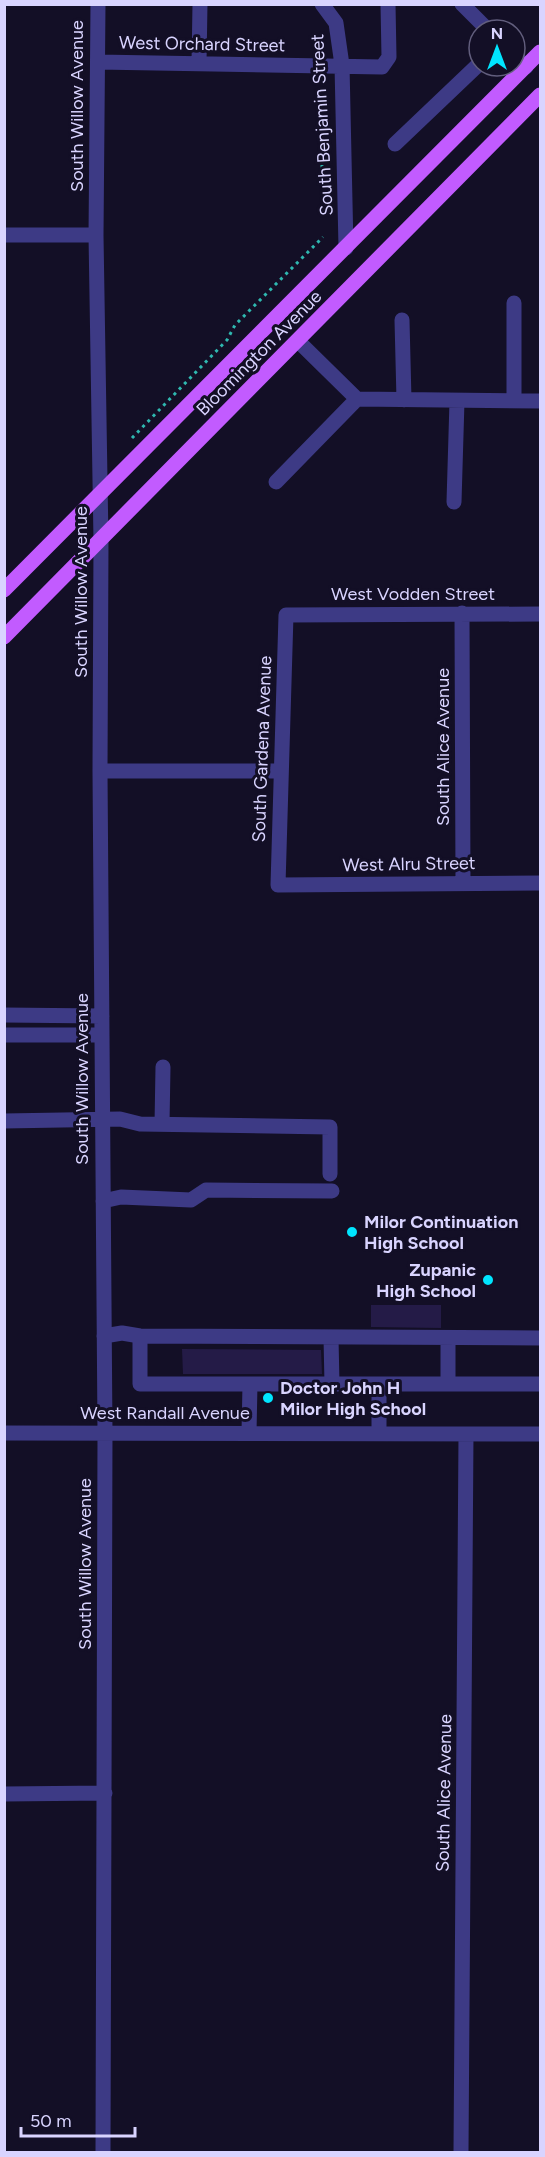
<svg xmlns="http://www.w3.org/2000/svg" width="545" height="2157" font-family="Figtree,sans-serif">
<rect width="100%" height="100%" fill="#130f26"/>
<path fill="#241b47" d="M371 1305H441V1328L371 1327Z
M182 1349 321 1350 322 1374H183Z"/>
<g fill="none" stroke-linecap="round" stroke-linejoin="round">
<path stroke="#2fb8b0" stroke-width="3" stroke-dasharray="3 4.5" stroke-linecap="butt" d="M322 135V174
M132 438 227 340 235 325 323 237"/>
<path stroke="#3d3a85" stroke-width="15" d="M98 4 96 235 101 541 100 771 105 1433 103 2152
M322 4 336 23 342 65 346 248
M462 4 488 30
M515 56 526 67
M98 62 382 67 389 57 388 4
M199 63 200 4
M395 144 479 64
M4 235H96
M514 303V401
M402 320 404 400
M298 341 357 399
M276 482 357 399 540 401
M454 502 457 401
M462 613 463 882
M540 614 286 615 278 885 540 883
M100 771H281
M4 1015 102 1016
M4 1035H102
M4 1121 120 1119 140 1124 330 1127V1174
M162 1124 163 1067
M103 1201 121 1197 191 1200 206 1190 332 1191
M104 1336 122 1333 140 1336 540 1338
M140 1336V1384H540
M331 1338 332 1384
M448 1338V1384
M4 1433 540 1434
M249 1433 250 1384
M379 1433V1384
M4 1794 105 1793
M461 2152 466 1434"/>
<path stroke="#c25bff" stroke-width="15" d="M4 590 540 52
M4 637 540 95"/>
</g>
<g fill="#00e5ff" stroke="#130f26" stroke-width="2">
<circle cx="352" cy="1232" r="6"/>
<circle cx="488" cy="1280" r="6"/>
<circle cx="268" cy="1398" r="6"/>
</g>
<g text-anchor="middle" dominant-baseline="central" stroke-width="6" stroke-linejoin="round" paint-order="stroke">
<g font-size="18" fill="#d9d4ff" stroke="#130f26">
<text transform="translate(202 44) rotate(1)">West Orchard Street</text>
<text transform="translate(77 106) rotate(-90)">South Willow Avenue</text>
<text transform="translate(322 125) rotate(-93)">South Benjamin Street</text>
<text transform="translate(259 353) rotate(-45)">Bloomington Avenue</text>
<text transform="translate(81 592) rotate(-90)">South Willow Avenue</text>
<text x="413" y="594">West Vodden Street</text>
<text transform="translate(443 747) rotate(-90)">South Alice Avenue</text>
<text transform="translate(262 749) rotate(-88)">South Gardena Avenue</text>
<text transform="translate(409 864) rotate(-1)">West Alru Street</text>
<text transform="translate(82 1079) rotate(-90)">South Willow Avenue</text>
<text x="165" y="1413">West Randall Avenue</text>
<text transform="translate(85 1564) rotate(-90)">South Willow Avenue</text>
<text transform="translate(444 1793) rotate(-89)">South Alice Avenue</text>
</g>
<g font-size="18" font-weight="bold" fill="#d9d4ff" stroke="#130f26" text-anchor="start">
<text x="364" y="1222">Milor Continuation<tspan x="364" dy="21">High School</tspan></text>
<text x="476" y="1270" text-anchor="end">Zupanic<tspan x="476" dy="21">High School</tspan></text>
<text x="280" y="1388">Doctor John H<tspan x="280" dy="21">Milor High School</tspan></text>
</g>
</g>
<rect width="545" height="2157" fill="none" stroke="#d9d4ff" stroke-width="12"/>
<g transform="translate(497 48)"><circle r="28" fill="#130f26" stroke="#625e7d" stroke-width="1.5"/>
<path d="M0-4.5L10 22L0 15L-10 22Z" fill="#00e5ff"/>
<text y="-9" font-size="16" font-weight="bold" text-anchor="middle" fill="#d9d4ff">N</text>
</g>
<path d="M21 2127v9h114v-9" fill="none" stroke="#d9d4ff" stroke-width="3"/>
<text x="30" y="2127" font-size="18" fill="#d9d4ff" stroke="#130f26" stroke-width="4.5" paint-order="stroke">50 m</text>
</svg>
